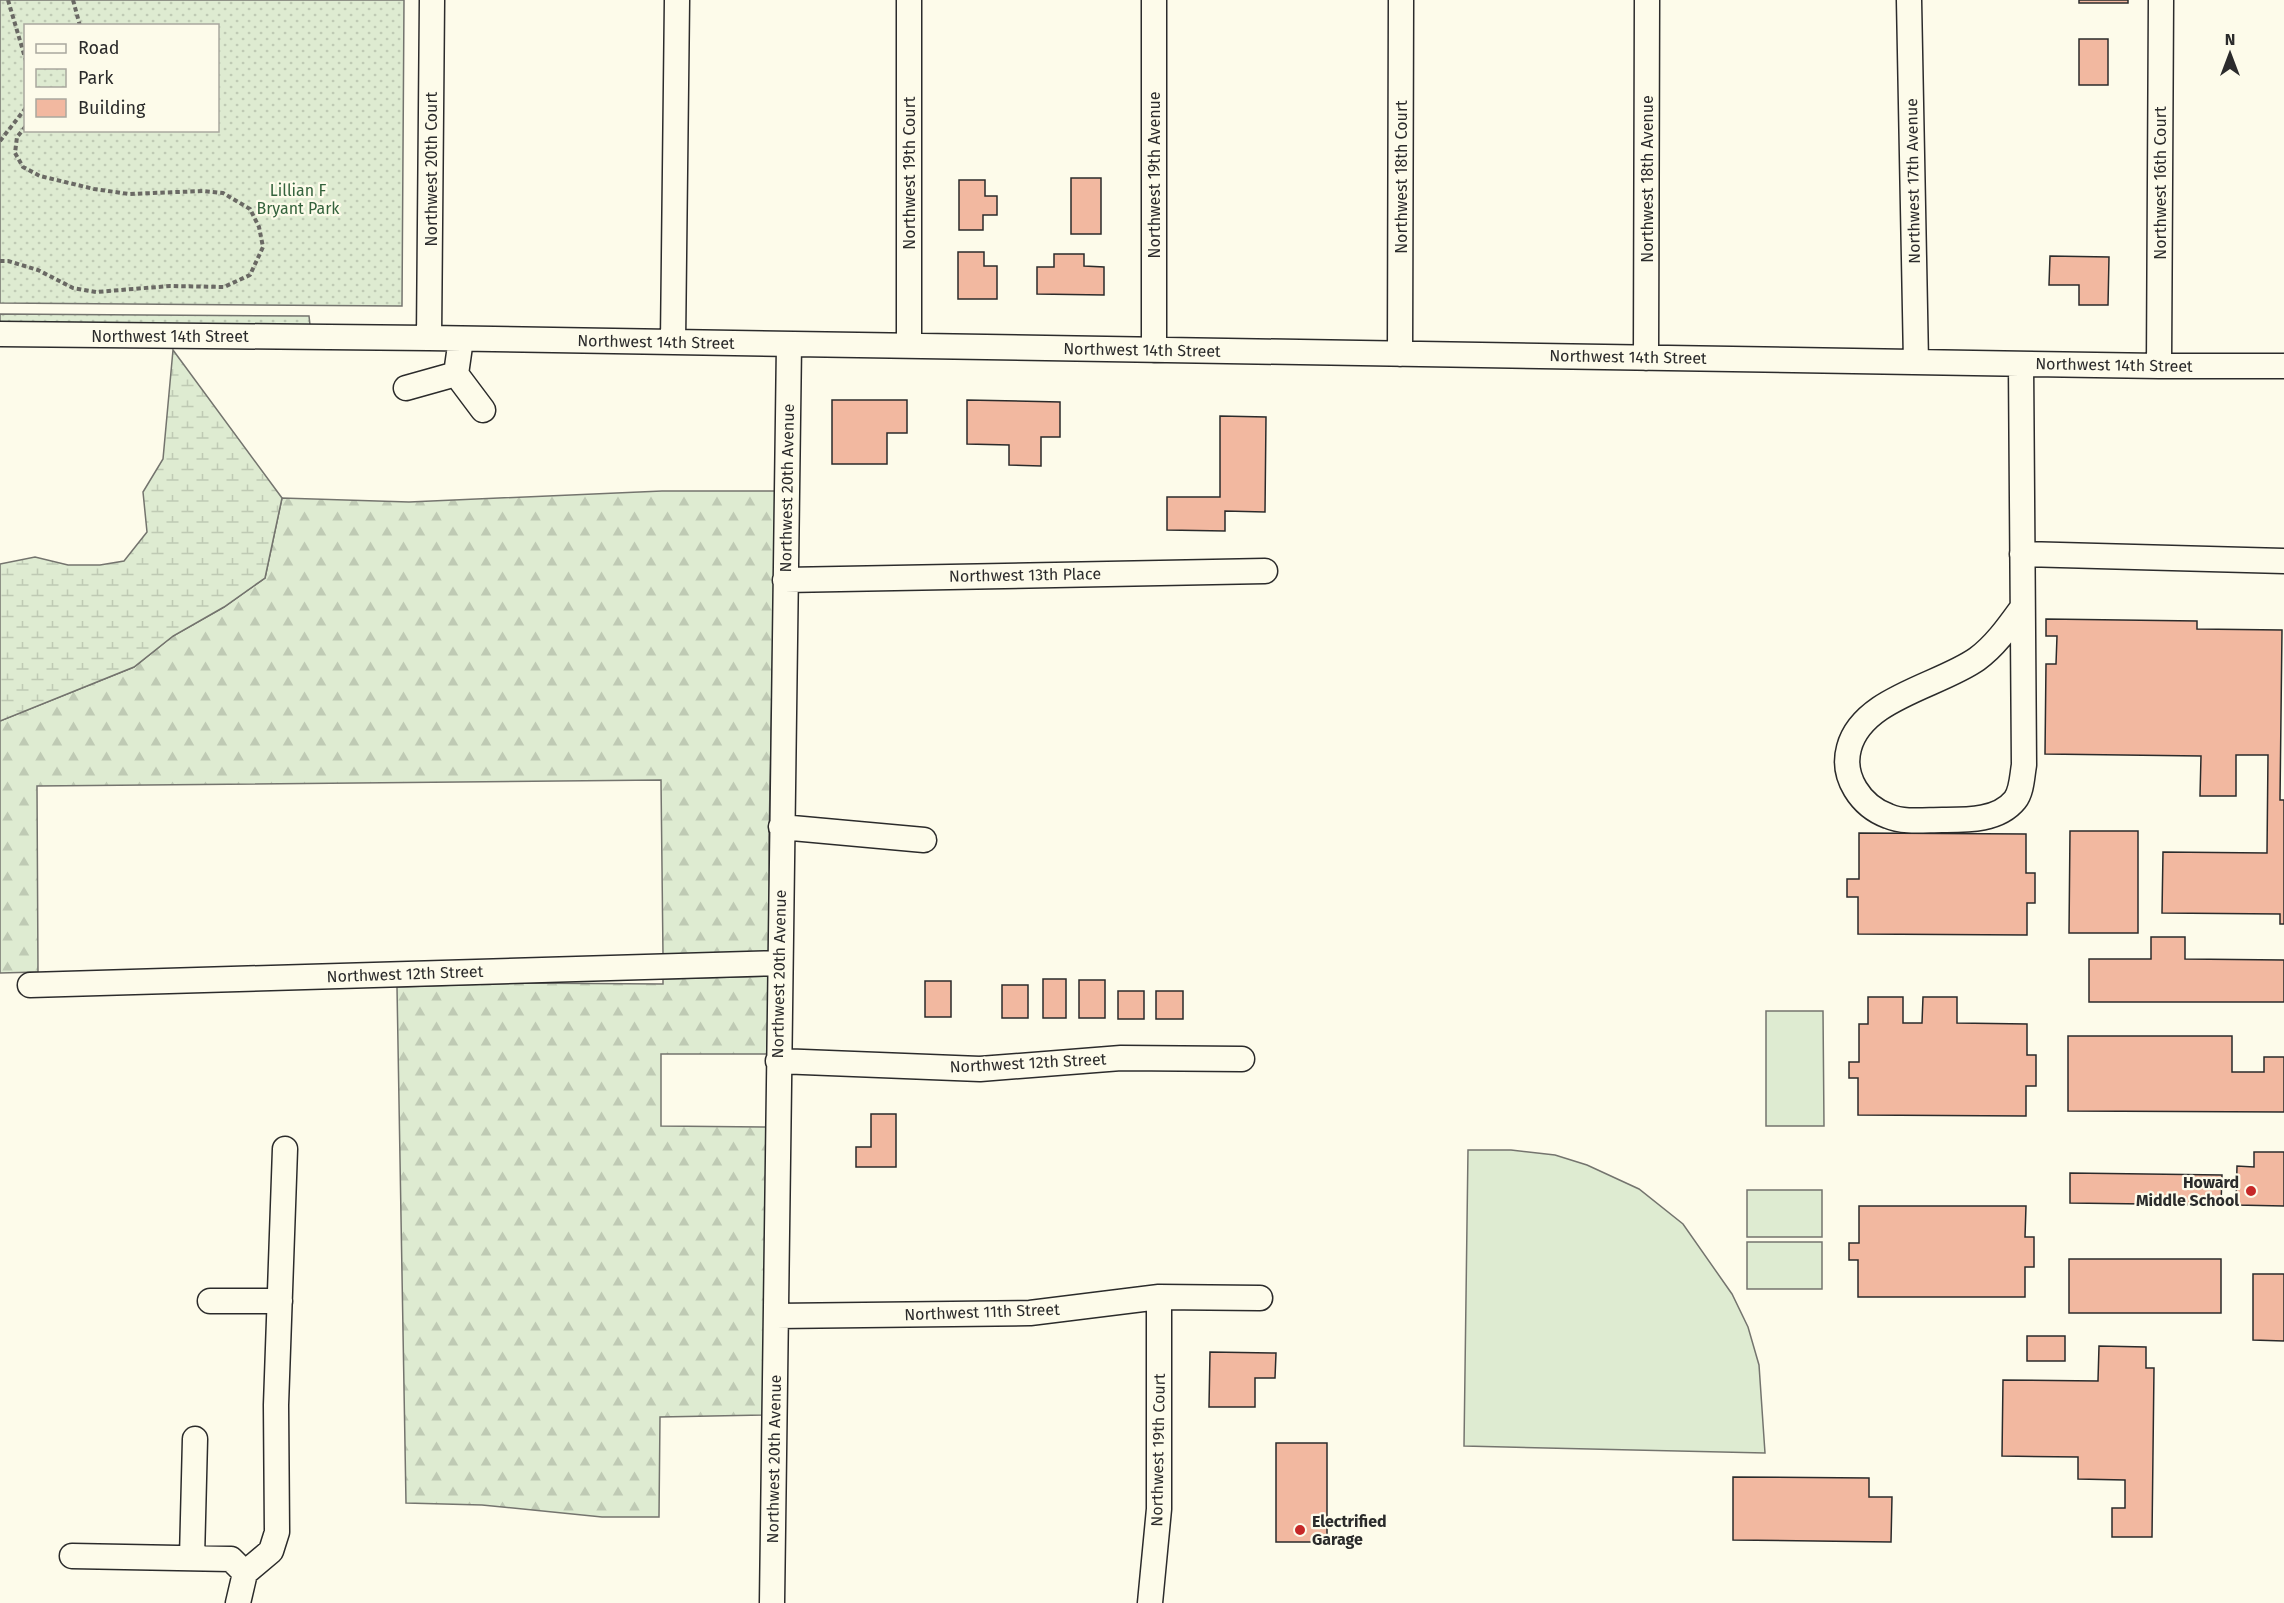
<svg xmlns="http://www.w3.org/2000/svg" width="2284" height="1603" font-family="'Fira Sans',sans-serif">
<defs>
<pattern id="forest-firs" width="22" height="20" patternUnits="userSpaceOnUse" patternTransform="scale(1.5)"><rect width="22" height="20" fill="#deebd1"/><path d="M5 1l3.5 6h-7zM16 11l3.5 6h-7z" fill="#bfcab4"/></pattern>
<pattern id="wetland-marsh" width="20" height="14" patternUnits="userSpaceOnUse" patternTransform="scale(1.5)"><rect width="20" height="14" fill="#deebd1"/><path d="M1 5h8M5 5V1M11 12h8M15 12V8" fill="none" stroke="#bfcab4"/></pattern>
<pattern id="park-dots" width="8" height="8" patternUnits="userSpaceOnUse" patternTransform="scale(1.5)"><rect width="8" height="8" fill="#deebd1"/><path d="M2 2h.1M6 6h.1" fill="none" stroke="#bfcab4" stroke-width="1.8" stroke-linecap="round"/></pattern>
</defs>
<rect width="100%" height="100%" fill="#fdfbea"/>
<path fill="#deebd1" stroke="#74746e" stroke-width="1.5" d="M1766 1011H1823L1824 1126H1766Z
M1468 1150H1511L1555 1155 1587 1165 1639 1189 1683 1224 1732 1294 1748 1327 1759 1365 1765 1453 1464 1446Z
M1747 1190H1822V1237H1747Z
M1747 1242H1822V1289H1747Z"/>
<path fill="url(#forest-firs)" stroke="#74746e" stroke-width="1.5" d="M662 491H776L769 838 770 952 663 955 661 780 37 786 38 972 0 973V721L134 667 173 636 224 607 265 578 282 498 409 502Z
M769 976 767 1054H661V1126L767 1127 764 1415 660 1417 659 1517H602L482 1505 406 1503 397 987 514 983 663 984V979Z"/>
<path fill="url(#wetland-marsh)" stroke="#74746e" stroke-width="1.5" d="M173 350 282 498 265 578 224 607 173 636 134 667 0 721V564L35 557 68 565H100L124 561 147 532 143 492 163 459Z"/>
<path fill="url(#park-dots)" stroke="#74746e" stroke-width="1.5" fill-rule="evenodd" d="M0 0H404L402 306 0 303ZM26 26H218V130H26Z
M0 314 309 316 310 325 0 322Z"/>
<path fill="#f2b8a0" stroke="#2b2b2b" stroke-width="1.5" d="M2079 0H2128V3H2079Z
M2079 39H2108V85H2079Z
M1071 178H1101V234H1071Z
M959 180H985V196H997V215H983V230H959Z
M958 252H984V266H997V299H958Z
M1054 254H1084V266L1104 267V295L1037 294V267H1054Z
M2050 256 2109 257 2108 305H2079V285H2049Z
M832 400H907V433H887V464H832Z
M967 400 1060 402V437H1041V466L1009 465V445L967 444Z
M1220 416 1266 417 1265 512 1225 511V531L1167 530V497H1220Z
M2046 619 2197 621V629L2282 630 2280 800H2284V924H2280V914L2162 913 2163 852 2267 853 2268 755H2236V796H2200L2201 756 2045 754 2046 664H2056L2057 636H2046Z
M2070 831H2138V933H2069Z
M1859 833 2026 834V873H2035V903H2027V935L1858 934V897H1847V879H1859Z
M2151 937H2185V959L2284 960V1002H2089V959H2151Z
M1043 979H1066V1018H1043Z
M1079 980H1105V1018H1079Z
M925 981H951V1017H925Z
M1002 985H1028V1018H1002Z
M1118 991H1144V1019H1118Z
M1156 991H1183V1019H1156Z
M1868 997H1903V1023H1922L1923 997H1957V1023L2027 1024V1055H2036V1086H2026V1116L1858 1115V1078H1849V1062H1859V1024H1868Z
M2068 1036H2232V1072H2264V1057H2284V1112L2068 1111Z
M871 1114H896V1167H856V1147H871Z
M2254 1152H2284V1206L2236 1205 2237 1166 2254 1167Z
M2070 1173 2222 1175 2221 1205 2070 1203Z
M1859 1206H2026L2025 1237H2034V1267H2025V1297H1858V1260H1849V1243H1859Z
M2069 1259H2221V1313H2069Z
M2253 1274H2284V1341L2253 1340Z
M2027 1336H2065V1361H2027Z
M2099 1346 2146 1347V1368H2154L2152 1537H2112V1508H2125V1480L2078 1479V1457L2002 1456 2003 1380 2098 1381Z
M1210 1352 1276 1353 1275 1378H1255V1407H1209Z
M1276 1443H1327V1542H1276Z
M1733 1477 1869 1478V1497H1892L1891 1542 1733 1540Z"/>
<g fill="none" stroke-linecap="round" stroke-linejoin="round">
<g stroke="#2b2b2b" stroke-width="27">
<path id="minor" d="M909 0V346
M1154 0V350
M1909 0 1916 362
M0 334 429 338 2159 366H2284
M429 338 432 0
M461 339 456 374 483 410
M673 342 677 0
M1400 354 1401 0
M1646 358 1647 0
M2021 364 2024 765C2022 776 2022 791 2015 800 1998 821 1966 820 1942 820 1925 820 1904 823 1888 816 1861 806 1841 777 1849 748 1862 698 1939 686 1977 659 1995 646 2009 626 2022 608
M2159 366 2161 0
M406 388 456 374
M2022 554 2284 561
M785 580 1265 571
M781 827 924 840
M30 985 780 963
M778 1061 980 1069 1121 1058 1242 1059
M210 1301H280
M776 1316 1030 1313 1159 1297 1260 1298
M72 1556 231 1559 245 1573
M192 1558 195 1439
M238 1603 245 1573 271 1551 277 1532 276 1405 285 1149
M772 1603 789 344
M1150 1603 1159 1509V1297"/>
</g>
<path stroke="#6a6964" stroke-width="4" stroke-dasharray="4.5 3" stroke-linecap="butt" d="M8 0 26 61
M73 0 80 26
M0 141 25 109 26 105
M0 261H8L38 270 73 288 96 292 170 286 224 287 250 275 263 247 259 227 250 209 223 193 203 191 129 194 94 189 40 176 23 167 15 153 17 137 26 126"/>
<use href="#minor" stroke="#fdfbea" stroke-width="24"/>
</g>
<g fill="#c62828" stroke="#fdfbea" stroke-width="2">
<circle cx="2251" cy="1191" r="6"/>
<circle cx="1300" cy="1530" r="6"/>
</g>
<g text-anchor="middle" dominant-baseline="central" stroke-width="4.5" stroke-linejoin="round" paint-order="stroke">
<g font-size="16" fill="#2b2b2b" stroke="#fdfbea">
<text transform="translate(431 169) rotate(-90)">Northwest 20th Court</text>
<text transform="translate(909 173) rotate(-90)">Northwest 19th Court</text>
<text transform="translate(1154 175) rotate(-90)">Northwest 19th Avenue</text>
<text transform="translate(1401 177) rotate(-90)">Northwest 18th Court</text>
<text transform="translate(1647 179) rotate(-90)">Northwest 18th Avenue</text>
<text transform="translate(1913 181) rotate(-91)">Northwest 17th Avenue</text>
<text transform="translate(2160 183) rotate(-90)">Northwest 16th Court</text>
<text x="170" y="336">Northwest 14th Street</text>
<text transform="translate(656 342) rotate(1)">Northwest 14th Street</text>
<text transform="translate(1142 350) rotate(1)">Northwest 14th Street</text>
<text transform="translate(1628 357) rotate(1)">Northwest 14th Street</text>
<text transform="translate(2114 365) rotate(1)">Northwest 14th Street</text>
<text transform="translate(787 488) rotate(-89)">Northwest 20th Avenue</text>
<text transform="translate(1025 575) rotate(-1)">Northwest 13th Place</text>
<text transform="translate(405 974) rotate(-2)">Northwest 12th Street</text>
<text transform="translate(779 974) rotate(-89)">Northwest 20th Avenue</text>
<text transform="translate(1028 1063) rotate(-3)">Northwest 12th Street</text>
<text transform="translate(982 1312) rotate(-2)">Northwest 11th Street</text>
<text transform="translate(1158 1450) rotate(-89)">Northwest 19th Court</text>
<text transform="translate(774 1459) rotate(-89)">Northwest 20th Avenue</text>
</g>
<g font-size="16" fill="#34623c" stroke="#fdfbea">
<text x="298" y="190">Lillian F<tspan x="298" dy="18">Bryant Park</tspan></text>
</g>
<g font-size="16" font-weight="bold" fill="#2b2b2b" stroke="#fdfbea" text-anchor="end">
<text x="2239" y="1182">Howard<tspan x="2239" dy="18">Middle School</tspan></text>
<text x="1312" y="1521" text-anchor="start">Electrified<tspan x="1312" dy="18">Garage</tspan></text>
</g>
</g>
<rect x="24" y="24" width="195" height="108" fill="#fdfbea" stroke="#a9a89e" stroke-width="1.5"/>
<rect x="36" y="44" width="30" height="9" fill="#fdfbea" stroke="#a9a89e" stroke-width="1.5"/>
<text x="78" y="54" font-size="18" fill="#2b2b2b">Road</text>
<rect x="36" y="69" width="30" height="18" fill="url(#park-dots)" stroke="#a9a89e" stroke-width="1.5"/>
<text x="78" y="84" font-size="18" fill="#2b2b2b">Park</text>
<rect x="36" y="99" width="30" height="18" fill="#f2b8a0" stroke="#a9a89e" stroke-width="1.5"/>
<text x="78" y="114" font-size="18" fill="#2b2b2b">Building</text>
<g transform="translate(2230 54)" stroke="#fdfbea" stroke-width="4.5" paint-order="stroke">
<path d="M0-4.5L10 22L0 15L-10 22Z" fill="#2b2b2b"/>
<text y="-9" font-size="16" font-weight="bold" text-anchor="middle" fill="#2b2b2b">N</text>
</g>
</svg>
